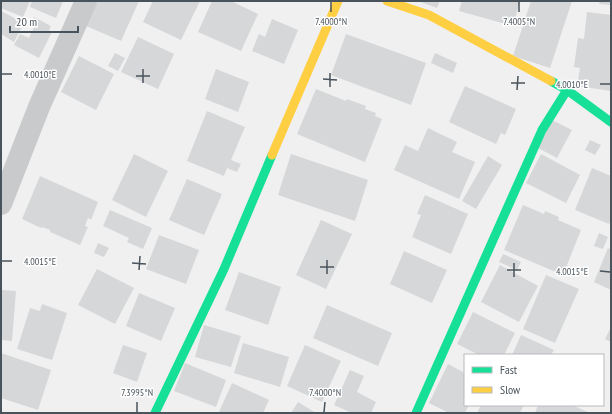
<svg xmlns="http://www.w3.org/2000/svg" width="612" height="414" font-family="'PT Sans Narrow',sans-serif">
<rect width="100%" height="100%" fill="#f0f0f0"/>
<path fill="#d6d7d8" d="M1 1H30L23 17 1 8Z
M32 1H63L56 18 30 7Z
M97 1H139L121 41 86 26Z
M153 1H200L181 40 143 22Z
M212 1H231L258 14 241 51 198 32Z
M418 1H440L437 8Z
M462 1H520L513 26 459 11Z
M531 1H572L550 68 513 56Z
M600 1H611V5L599 4Z
M1 11 24 23 14 42 1 34Z
M587 12 611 15V91L577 86 580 68 574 67 578 38 584 39Z
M34 17 51 26 49 30 52 32 39 58 14 45 20 34 29 38 34 27 30 25Z
M272 19 298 30 284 64 252 51 259 34 265 37Z
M346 34 426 63 411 105 331 75Z
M138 37 174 54 158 89 121 72Z
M115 53 125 58 118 71 108 66Z
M435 53 457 63 453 73 431 63Z
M79 56 114 74 96 110 61 92Z
M216 69 249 82 238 112 205 99Z
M465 86 516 109 505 135 501 133 496 144 449 122Z
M316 89 346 101 347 99 366 106 365 109 376 113 375 116 382 119 365 162 297 134Z
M207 111 245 127 231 160 241 164 237 172 227 168 224 176 187 161Z
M552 120 572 130 557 158 538 148Z
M428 128 457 142 452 152 475 162 459 199 394 170 405 145 418 151Z
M590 140 601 145 595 155 585 150Z
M134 154 168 171 146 217 112 200Z
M291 154 368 180 355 221 278 195Z
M541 154 580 175 566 203 526 183Z
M488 156 502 165 476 209 462 201Z
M592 168 611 176V218L609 224 575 210Z
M40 176 98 202 91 220 88 218 85 226 88 227 80 245 50 232V230L42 227 41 228 22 219Z
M187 179 222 194 204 235 169 220Z
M425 195 468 214 451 254 412 237 421 215 417 214Z
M523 205 544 214 545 211 559 217 558 220 581 230 563 275 504 250Z
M110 210 152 228 143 249 127 242 129 238 103 226Z
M321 220 352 234 326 289 296 275Z
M599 233 608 237 603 249 594 246Z
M159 235 199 250 186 284 146 269Z
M98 243 109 248 104 257 94 253Z
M608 248 611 250V290L594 282Z
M404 251 447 270 432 303 390 284Z
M503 254 521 262 517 270 499 262Z
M500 265 538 286 519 322 481 302Z
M97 269 134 288 115 324 78 305Z
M239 272 281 287 268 325 225 310Z
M546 275 579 289 555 343 523 329Z
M1 290 16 291 12 341 1 340Z
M139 293 175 308 161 341 126 326Z
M42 304 67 313 52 360 17 349 30 308 40 311Z
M327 305 392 333 378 366 313 338Z
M473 312 515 333 504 355H479L457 344Z
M204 325 241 336 231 367 195 357Z
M611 327V342L605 339Z
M521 335 554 350 551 355H512Z
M243 343 289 357 280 387 234 373Z
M123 345 147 353 137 382 113 373Z
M305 345 341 361 322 402 287 386Z
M1 353 51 370 38 410 1 398Z
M185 363 226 380 216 407 174 391Z
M448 364 465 373V405H469L465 413H449L429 403Z
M350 370 364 376 357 392 376 402 371 413H352L334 405Z
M232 383 269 400 263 413 219 412Z
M298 402 316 413H291Z
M481 405H524L520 413H477Z
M538 405H572L590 413H535Z"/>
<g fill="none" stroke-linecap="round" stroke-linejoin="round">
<path stroke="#c8cacb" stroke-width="22" d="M1 204 39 107 86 1"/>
<path stroke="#16e098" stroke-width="9" d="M551 81 567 90 611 122
M155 413 224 269 272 155
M416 413 542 130 567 90"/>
<path stroke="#ffcf43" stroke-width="9" d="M387 1 429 15 551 81
M272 155 338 1"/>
</g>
<path fill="none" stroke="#49535b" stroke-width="1.5" d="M331 12V2M519 12V2M2 74H12M136 76H150M323 79 337 80M143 83V69M511 83H525M600 84H610M330 87V73M517 90 518 76M2 261H12M132 263 146 264M320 267H334M139 270 140 256M507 270H521M600 271 610 272M327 274V260M514 277V263M137 412V402M324 412 325 402"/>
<g font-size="10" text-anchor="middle" fill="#49535b" stroke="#fff" stroke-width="3" stroke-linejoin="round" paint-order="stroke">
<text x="331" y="25">7.4000°N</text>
<text x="519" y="25">7.4005°N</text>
<text x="40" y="78">4.0010°E</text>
<text x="572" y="88">4.0010°E</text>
<text x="40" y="265">4.0015°E</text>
<text x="572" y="275">4.0015°E</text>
<text x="137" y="396">7.3995°N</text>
<text x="325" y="396">7.4000°N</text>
</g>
<rect width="612" height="414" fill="none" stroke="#49535b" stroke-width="4"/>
<rect x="464" y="354" width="140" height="52" fill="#ffffff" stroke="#b6babd"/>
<rect x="472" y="367" width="20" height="6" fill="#16e098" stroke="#b6babd"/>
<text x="500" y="374" font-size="12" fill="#49535b">Fast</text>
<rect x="472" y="387" width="20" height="6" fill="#ffcf43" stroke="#b6babd"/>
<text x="500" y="394" font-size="12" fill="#49535b">Slow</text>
<path d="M10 26v6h68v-6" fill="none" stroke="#49535b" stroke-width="2"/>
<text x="16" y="26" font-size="12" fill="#49535b" stroke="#ffffff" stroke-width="3" paint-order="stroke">20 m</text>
</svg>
